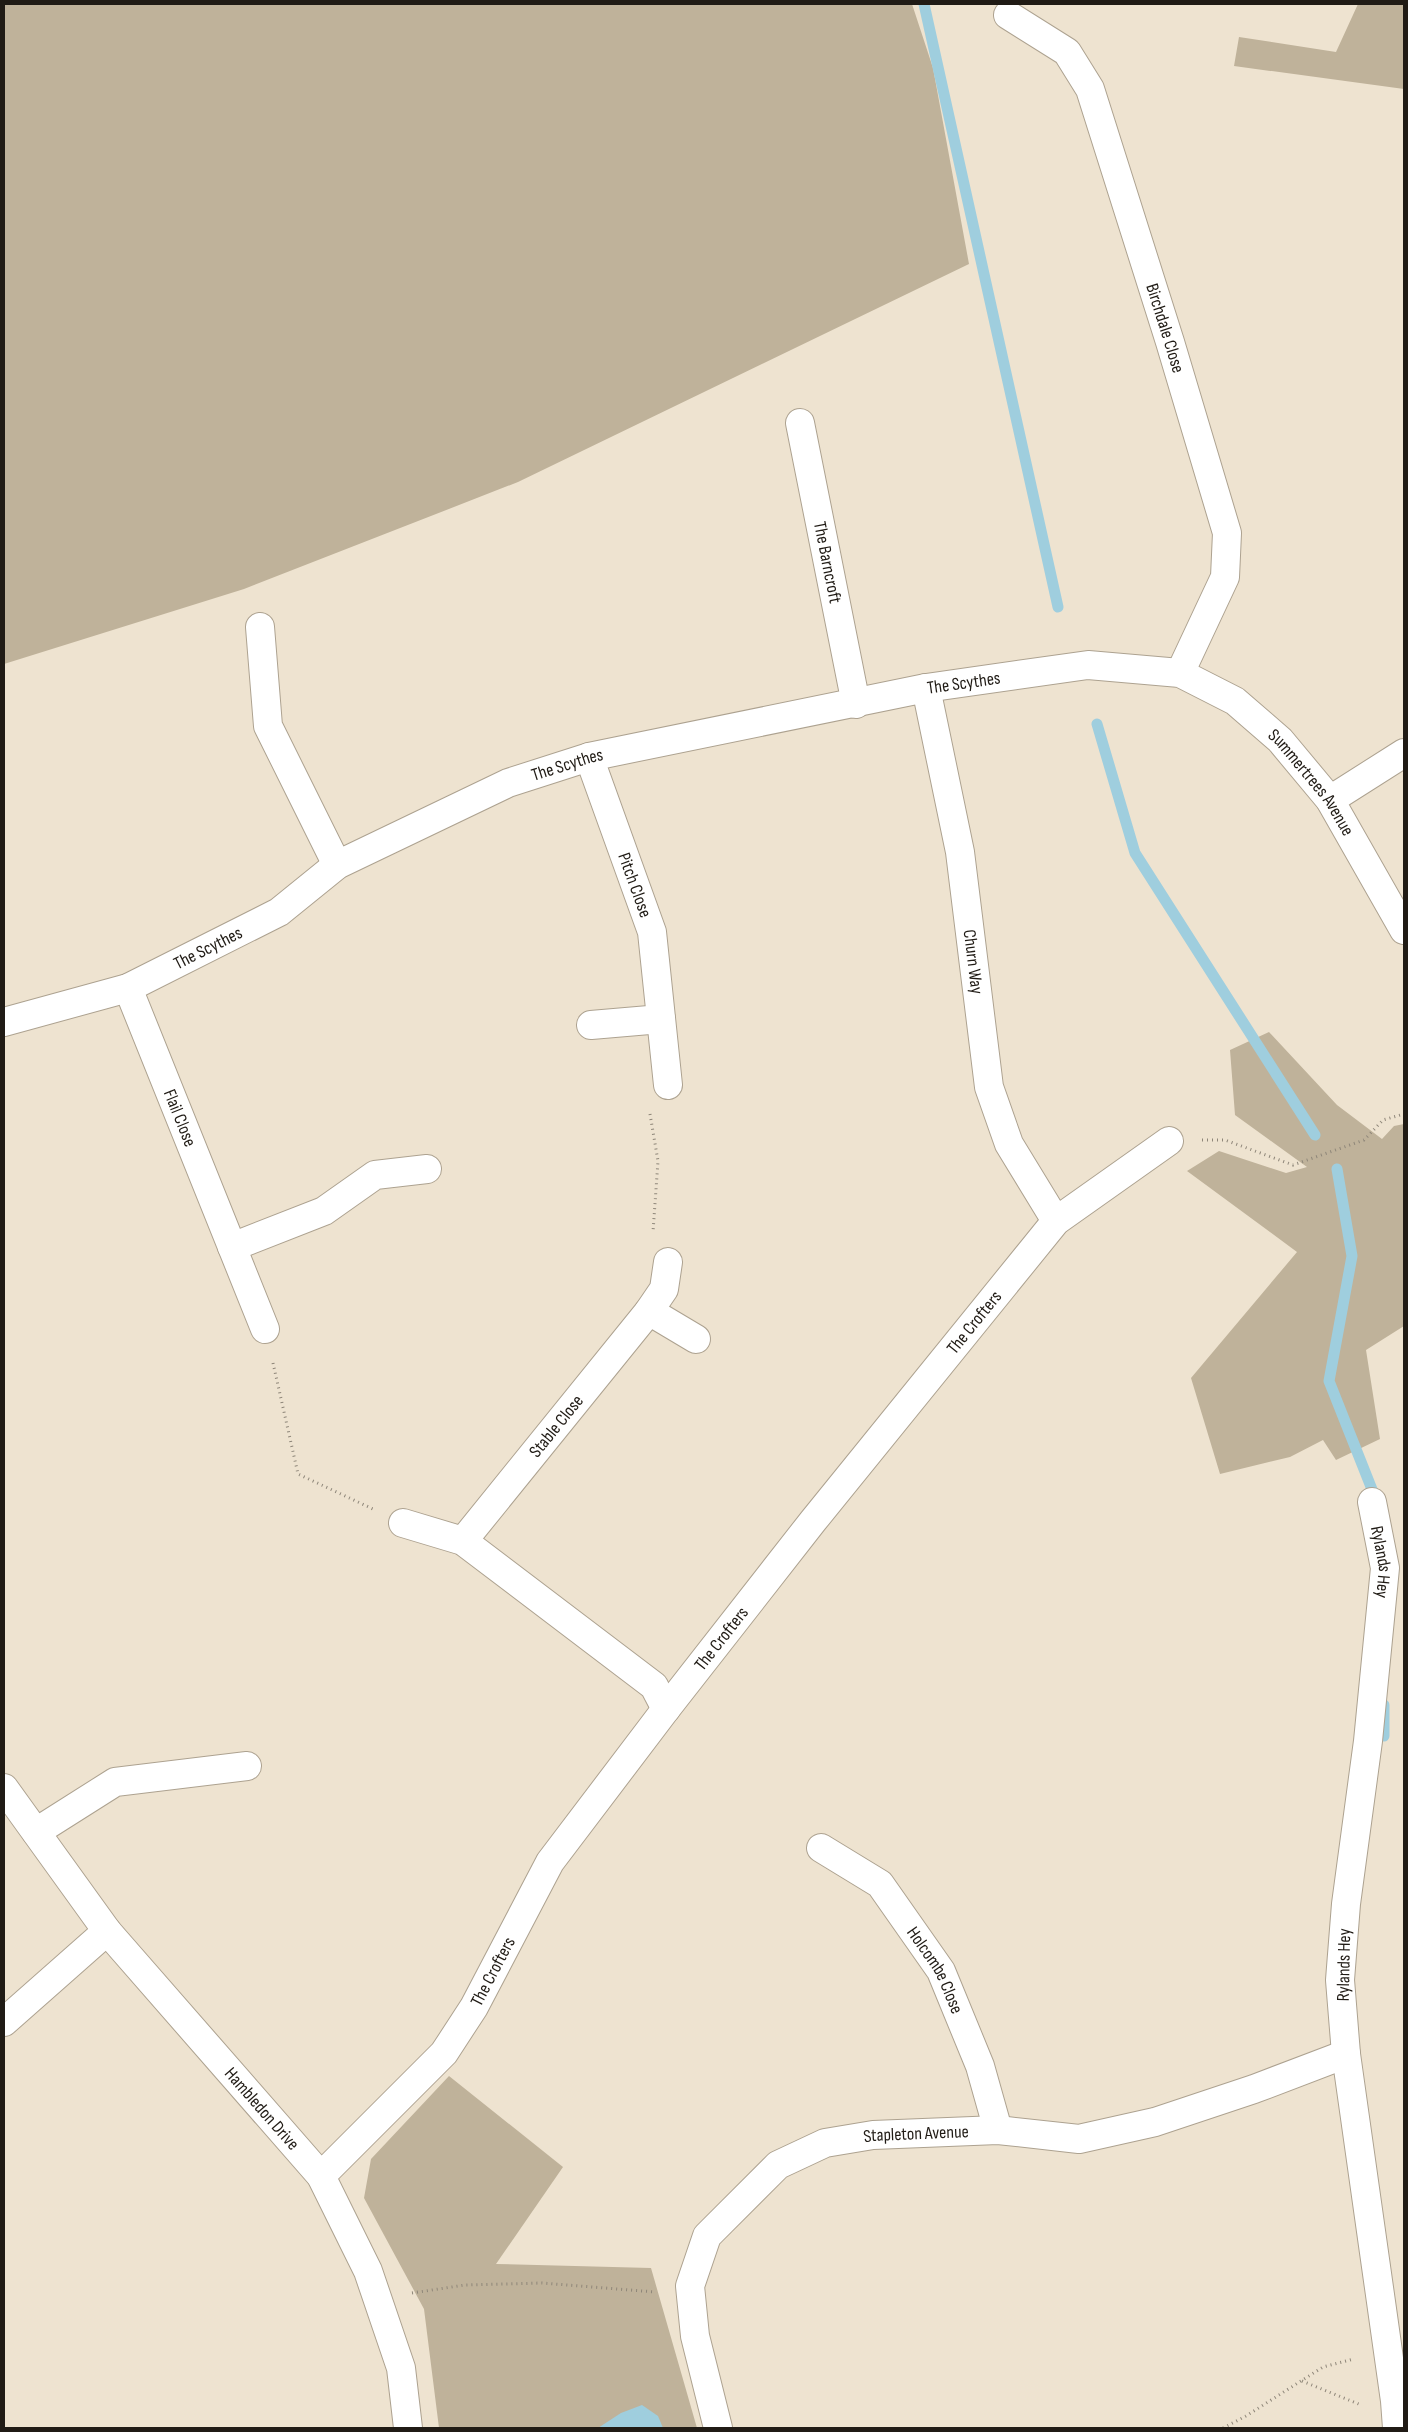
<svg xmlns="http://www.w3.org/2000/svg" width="1408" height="2432" font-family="'Sofia Sans Condensed',sans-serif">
<rect width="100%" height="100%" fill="#eee3d0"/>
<path fill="#bfb29a" d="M4 4H912L933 68 969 264 518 482 244 589 4 664Z
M1358 4H1404V89L1234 66 1239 37 1336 52Z
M1269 1032 1337 1105 1382 1139 1394 1126 1404 1124V1326L1366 1350 1380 1439 1336 1460 1323 1440 1290 1457 1220 1474 1191 1378 1297 1252 1187 1171 1219 1151 1286 1173 1307 1167 1235 1115 1230 1050Z
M449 2076 563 2167 496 2264 651 2268 697 2428H439L424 2309 364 2198 371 2159Z"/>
<path fill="#9fcede" d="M642 2405 658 2416 663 2428H598L621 2413Z"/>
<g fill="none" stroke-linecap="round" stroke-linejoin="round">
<path stroke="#9fcede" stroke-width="11" d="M924 4 1058 607
M1097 724 1135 853 1315 1135
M1337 1169 1352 1256 1329 1381 1377 1502
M1384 1736V1705"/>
<g stroke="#ada290" stroke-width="30">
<g id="minor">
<path id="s1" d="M1008 15 1067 52 1090 89 1170 342 1227 533 1225 577 1180 673"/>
<path id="s2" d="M800 423 856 704"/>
<path d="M260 627 268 726 337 865"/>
<path id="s3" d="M926 688 960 852 989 1087 1009 1144 1056 1221"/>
<path id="s4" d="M589 757 652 932 668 1085"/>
<path d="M1330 800 1404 753"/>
<path id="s5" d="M128 988 265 1329"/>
<path id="s6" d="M4 1022 128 988 279 912 337 865 508 783 589 757 926 688 1088 665 1180 673 1235 701 1280 740 1330 800 1404 930"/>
<path d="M591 1025 661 1019"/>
<path d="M232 1247 324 1211 375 1175 427 1169"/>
<path d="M649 1311 696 1339"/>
<path id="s7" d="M1372 1502 1385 1568 1368 1741 1346 1904 1340 1980 1346 2054 1395 2401 1397 2428"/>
<path d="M403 1523 463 1541 654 1686 666 1709"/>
<path id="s8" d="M463 1541 649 1311 664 1289 668 1262"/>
<path id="s9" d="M4 1788 107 1931 321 2176 368 2271 401 2368 408 2428"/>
<path d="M36 1832 115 1782 247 1766"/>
<path id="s10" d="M821 1848 880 1884 941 1971 980 2066 998 2130"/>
<path d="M4 2022 107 1931"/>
<path id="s11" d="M321 2176 444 2053 474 2007 550 1862 666 1709 813 1521 1056 1221 1169 1141"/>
<path id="s12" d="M718 2428 695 2336 690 2286 707 2236 778 2165 825 2143 873 2135 998 2130 1079 2139 1155 2122 1254 2089 1346 2054"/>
</g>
</g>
<path stroke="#8e8679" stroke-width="3" stroke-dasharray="1 4" stroke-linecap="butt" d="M650 1114 658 1161 653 1232
M1202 1140H1225L1293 1165 1364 1140 1383 1120 1404 1114
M273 1363 298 1474 373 1509
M412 2293 465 2285 542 2283 655 2292
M1302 2381 1361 2405
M1223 2428 1246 2416 1323 2367 1354 2359"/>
<use href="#minor" stroke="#fff" stroke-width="28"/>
</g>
<g text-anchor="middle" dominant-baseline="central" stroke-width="4" stroke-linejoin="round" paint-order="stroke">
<g font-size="18" fill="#201b15" stroke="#fff">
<text stroke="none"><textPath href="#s1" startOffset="364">Birchdale Close</textPath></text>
<text stroke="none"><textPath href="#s2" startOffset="142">The Barncroft</textPath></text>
<text stroke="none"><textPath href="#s6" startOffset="1029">The Scythes</textPath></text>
<text stroke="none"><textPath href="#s6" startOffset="624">The Scythes</textPath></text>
<text stroke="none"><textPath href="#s6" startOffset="1421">Summertrees Avenue</textPath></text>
<text stroke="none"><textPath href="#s4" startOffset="136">Pitch Close</textPath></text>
<text stroke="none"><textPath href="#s6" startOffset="218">The Scythes</textPath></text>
<text stroke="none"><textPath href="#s3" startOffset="278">Churn Way</textPath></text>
<text stroke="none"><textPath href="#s5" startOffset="140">Flail Close</textPath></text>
<text stroke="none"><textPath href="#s11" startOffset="1079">The Crofters</textPath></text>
<text stroke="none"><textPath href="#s8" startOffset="148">Stable Close</textPath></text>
<text stroke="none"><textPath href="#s7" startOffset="61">Rylands Hey</textPath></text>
<text stroke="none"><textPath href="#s11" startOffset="674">The Crofters</textPath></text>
<text transform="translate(1344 1965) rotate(-89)">Rylands Hey</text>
<text stroke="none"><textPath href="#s11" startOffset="269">The Crofters</textPath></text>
<text stroke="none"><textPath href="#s10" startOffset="172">Holcombe Close</textPath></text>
<text stroke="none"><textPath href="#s9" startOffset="412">Hambledon Drive</textPath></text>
<text stroke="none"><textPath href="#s12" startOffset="442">Stapleton Avenue</textPath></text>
</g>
</g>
<rect width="1408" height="2432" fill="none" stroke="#201b15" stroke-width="10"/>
</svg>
